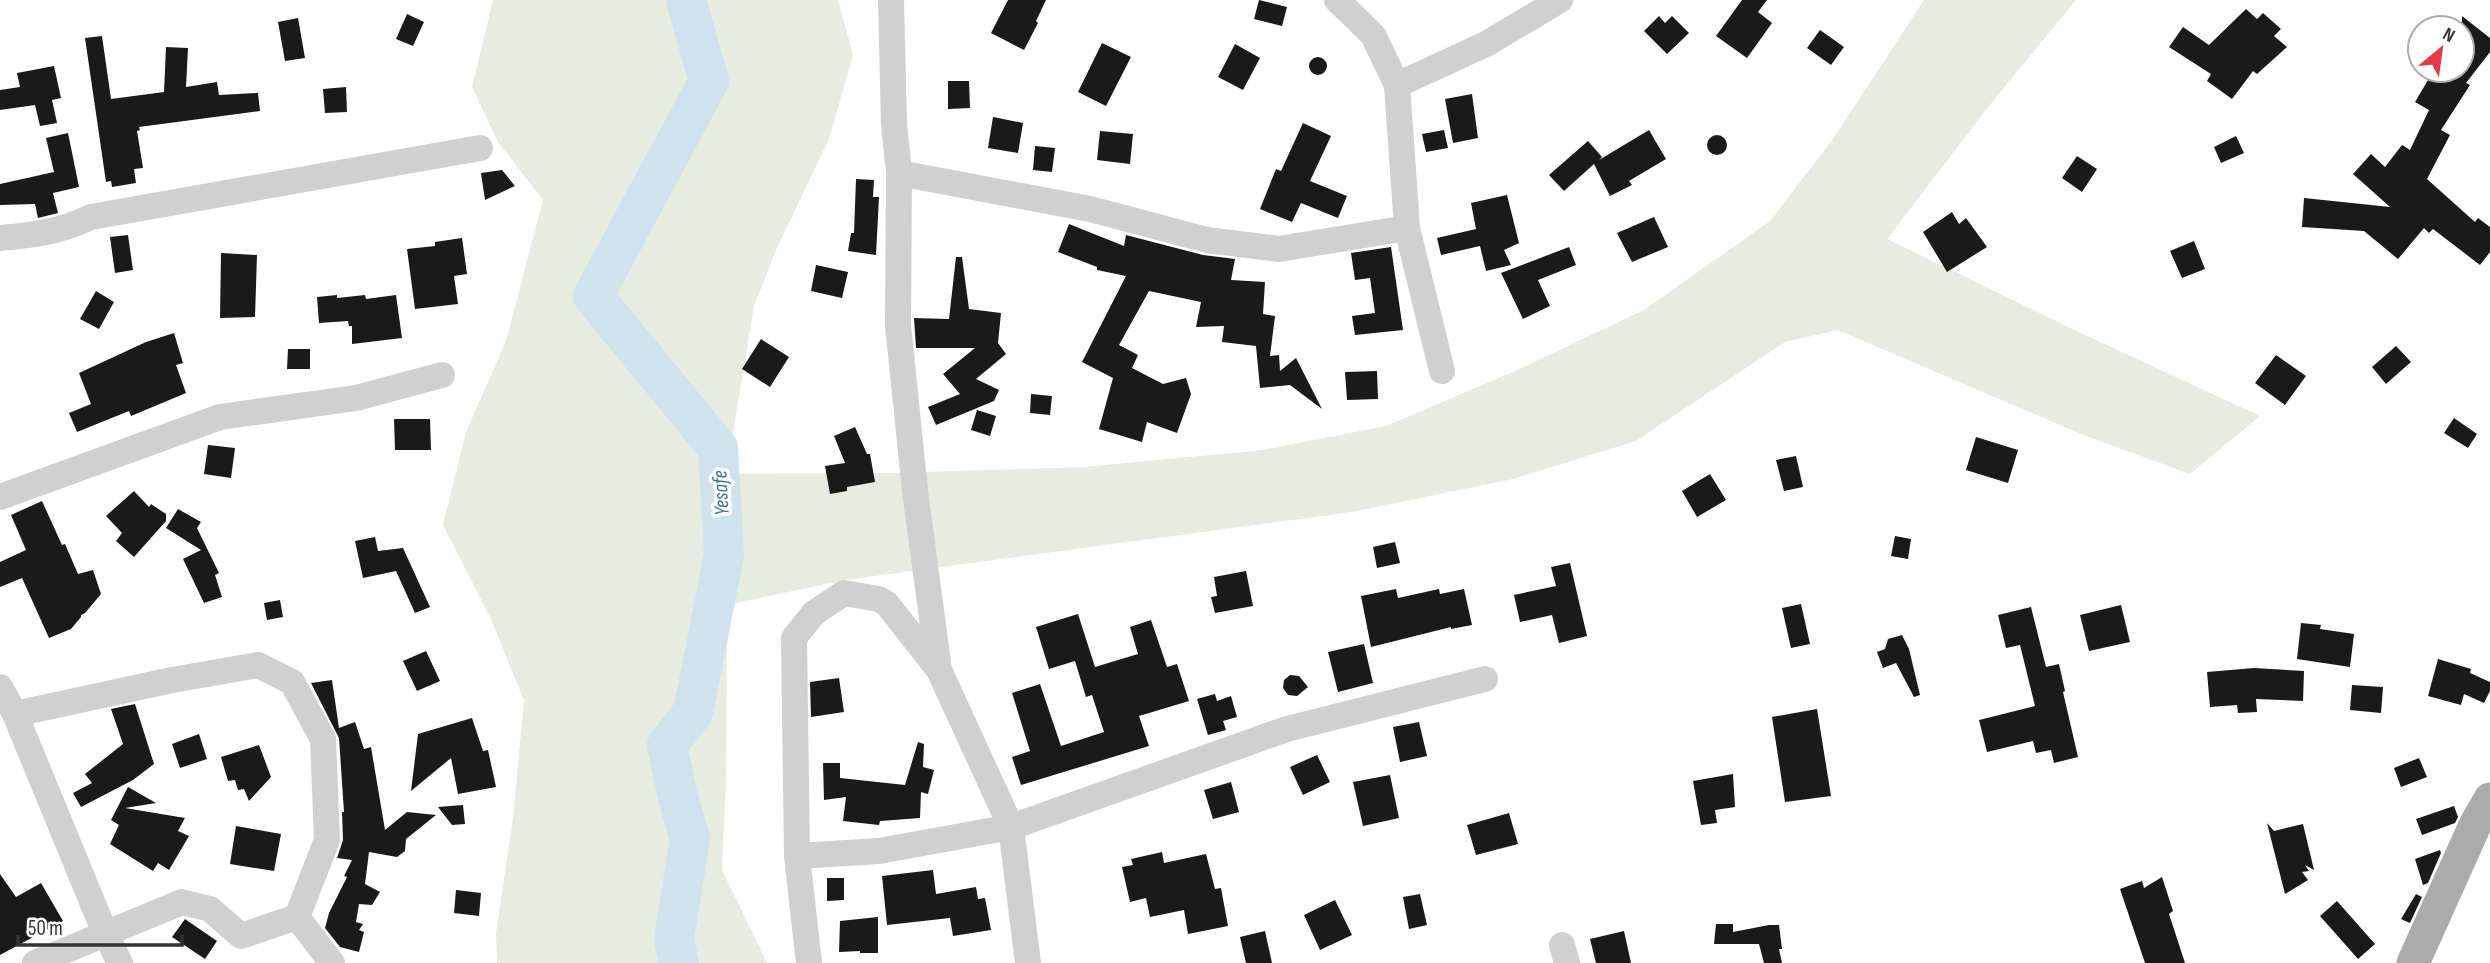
<svg xmlns="http://www.w3.org/2000/svg" width="2490" height="963" font-family="'Sofia Sans Condensed',sans-serif">
<rect width="100%" height="100%" fill="#fff"/>
<path fill="#e6ecdf" d="M493 0H838L853 55 829 139 776 250 754 306 726 474 893 473 1084 467 1262 450 1386 426 1515 371 1644 310 1770 221 1833 139 1924 0H2076L1989 106 1887 239 2083 334 2260 416 2190 474 2081 434 1838 330 1785 342 1636 441 1513 479 1352 512 845 580 727 605 726 779 722 870 767 963H497L496 933 513 818 524 700 490 617 443 525 466 432 506 341 543 200 498 142 472 87Z"/>
<g fill="none" stroke-linecap="round" stroke-linejoin="round">
<path stroke="#cfe2ee" stroke-width="40" d="M679 963 674 939 690 839 678 797 667 746 693 712 724 555 718 448 593 296 709 81 686 0"/>
</g>
<path fill="#1a1a1a" d="M1008 0H1046L1036 21 1038 23 1024 50 991 33Z
M1259 0 1287 7 1282 26 1254 19Z
M1742 0H1767L1758 12 1772 23 1747 58 1716 36Z
M2246 9 2257 19 2263 13 2281 29 2274 36 2287 47 2257 74 2253 71 2232 99 2207 81 2211 74 2169 47 2183 27 2209 45Z
M407 14 424 22 413 46 396 39Z
M1659 16 1665 23 1672 16 1689 33 1667 54 1644 31Z
M2462 16 2490 38V52L2466 83 2470 85 2441 130 2450 135 2427 179 2475 222 2478 218 2490 227V252L2480 265 2433 229 2429 233 2424 228 2398 259 2364 231 2302 227 2304 198 2390 207 2353 174 2371 154 2385 167 2402 145 2410 150 2429 110 2415 102 2434 70H2462Z
M298 18 305 58 285 61 278 22Z
M1820 30 1844 47 1831 65 1807 48Z
M102 36 111 99 164 92 166 47 188 48 186 87 217 82 219 95 258 93 260 111 139 127 140 130 137 131 143 168 134 169 136 183 112 187 111 181 106 182 85 38Z
M1102 43 1131 57 1106 106 1078 92Z
M1235 44 1260 58 1243 90 1218 77Z
M1309 66a9 9 0 1 1 18 0a9 9 0 1 1-18 0Z
M54 66 61 98 52 100 57 123 40 126 35 105 0 110V90L20 87 17 73Z
M948 81H969L970 108 948 109Z
M346 87 347 112 325 113 323 89Z
M1472 94 1478 138 1453 143 1445 99Z
M993 117 1023 123 1018 153 988 148Z
M1303 123 1331 136 1310 181 1347 196 1338 218 1301 203 1292 222 1260 209 1276 169 1281 171Z
M1444 130 1448 148 1426 152 1422 134Z
M1649 130 1666 159 1629 181 1632 185 1610 196 1594 164 1564 191 1549 175 1588 141 1602 157 1599 160Z
M1100 131 1133 134 1130 164 1097 160Z
M68 133 79 187 53 193 58 213 38 218 35 204 0 205V184L54 172 46 138Z
M1707 145a10 10 0 1 1 20 0a10 10 0 1 1-20 0Z
M2236 136 2244 153 2221 163 2214 147Z
M1035 146 1055 148 1052 172 1033 170Z
M2077 156 2097 169 2082 192 2062 178Z
M502 170 515 186 485 200 481 173Z
M856 179 874 180 873 197H879L876 255 848 251 851 233H854Z
M1507 195 1519 243 1504 250 1511 265 1486 271 1480 246 1441 255 1437 238 1476 229 1471 203Z
M1952 212 1959 224 1966 218 1987 247 1947 272 1923 232Z
M1654 217 1668 247 1632 262 1617 233Z
M1069 224 1124 246 1126 235 1203 255 1235 259 1231 280 1265 282 1263 314 1275 316 1270 356 1279 355 1280 371 1296 358 1322 409 1290 385 1260 388 1256 346 1222 342 1224 326 1196 327 1201 302 1149 291 1119 345 1138 355 1132 368 1163 384 1186 378 1191 394 1177 433 1147 422 1142 442 1099 429 1113 378 1082 362 1126 276 1097 270V267L1058 252Z
M128 235 133 270 115 273 110 237Z
M462 238 467 274 454 276 458 304 415 309 407 249 435 246V242Z
M2194 241 2205 269 2182 278 2170 251Z
M1391 247 1403 330 1355 335 1352 316 1375 313 1370 278 1355 280 1351 253Z
M1569 247 1576 265 1538 280 1550 306 1523 319 1501 273Z
M221 253 257 255 255 317 220 318Z
M956 257H962L969 309 1001 313 998 343 1006 354 976 379 999 390 994 401 936 425 928 407 960 394 943 374 975 348H916L914 318 949 319Z
M816 265 848 272 842 298 811 291Z
M96 291 114 302 99 329 80 319Z
M337 295V298L365 295 366 299 396 295 402 338 352 344V326H349L348 321 319 323 317 297Z
M174 333 183 363 176 365 186 393 131 416 129 411 77 432 69 413 91 404 79 373 146 342Z
M761 339 789 357 770 387 742 369Z
M2396 346 2411 362 2386 384 2372 367Z
M288 349H310V369H287Z
M2276 355 2306 376 2285 405 2255 383Z
M1377 371 1378 399 1347 400 1345 372Z
M1031 394 1052 396 1050 415 1030 413Z
M977 410 996 416 990 436 971 430Z
M2454 418 2477 434 2468 448 2444 433Z
M394 419H430L431 450H395Z
M855 427 867 454H870L875 482 847 487V491L830 494 825 466 845 463 834 436Z
M1976 437 2018 450 2008 483 1966 470Z
M208 445 235 448 231 478 204 474Z
M1796 456 1803 487 1784 491 1776 460Z
M1710 474 1726 500 1697 517 1682 491Z
M134 491 149 507 151 504 166 514V521L134 557 116 541 122 533 106 516Z
M42 501 62 545 65 544 78 574 93 570 101 594 85 613 81 615V617L71 629 49 638 22 578 0 587V562L26 550 11 515Z
M178 509 201 522 197 528 219 573 215 575 222 597 204 603 183 559 201 550 166 528Z
M1895 536 1911 539 1908 559 1891 556Z
M375 537 378 551 403 548 430 607 415 613 396 571 363 578 355 541Z
M1395 542 1400 563 1377 568 1373 547Z
M1570 563 1587 636 1559 643 1552 615 1520 622 1514 595 1556 586 1551 567Z
M1246 571 1253 606 1215 613 1211 597 1217 596 1214 577Z
M1396 589 1398 598 1439 589 1440 594 1464 589 1472 625 1451 629V627L1371 647 1361 596Z
M280 600 283 617 267 620 264 603Z
M1801 604 1810 644 1791 648 1782 608Z
M2121 605 2130 642 2089 651 2080 615Z
M2031 607 2046 667 2059 664 2065 691 2063 692 2078 757 2054 763 2051 750 2036 753 2033 741 1987 752 1979 720 2035 706 2020 645 2006 648 1998 615Z
M1078 614 1095 667 1138 654 1130 627 1151 620 1167 667 1177 664 1189 701 1139 716 1149 746 1021 785 1012 757 1030 751 1012 693 1040 684 1061 746 1104 732 1092 695 1086 697 1075 661 1049 669 1036 627Z
M2301 623 2321 625 2320 629 2354 634 2350 667 2297 659Z
M1902 635 1909 649 1920 695 1914 697 1896 663 1883 668 1877 652 1885 649 1888 639Z
M1364 644 1373 683 1338 692 1328 652Z
M426 651 440 681 417 691 403 661Z
M2438 659 2471 669 2470 673 2490 682V691L2484 703 2464 694 2461 705 2428 696Z
M2254 668 2304 671 2303 701 2256 699 2257 712 2238 713 2237 705 2210 707 2207 672Z
M1290 675 1299 676 1308 687 1297 696 1288 695 1283 688 1284 680Z
M839 678 844 712 811 717 810 682Z
M332 680 339 728 355 722 364 749 371 747 385 830 407 812 436 815 406 839 405 851 397 857 369 852 365 884 380 892 372 905 359 904 356 922 363 924 359 930 364 932 359 952 340 947 325 928 329 913 347 877 344 876 352 860 337 858 343 840 342 812H344L339 738 311 683Z
M2352 685 2383 687 2381 713 2350 710Z
M1215 694 1217 701 1231 696 1237 717 1223 721 1226 730 1208 735 1197 699Z
M135 704 154 764 133 780 81 807 73 793 92 783 85 774 123 744 111 709Z
M1817 709 1831 796 1785 802 1772 717Z
M472 718 483 751 488 750 496 787 458 794 451 758 411 791 418 734Z
M1419 722 1427 756 1400 762 1393 727Z
M199 734 207 759 180 768 172 744Z
M918 742 924 744 923 767 934 770 928 794 921 792 920 818 880 821 879 825 843 821 846 797 824 800 823 763H840V778L905 785Z
M259 745 271 777 249 801 244 789 238 790 235 780 228 781 221 757Z
M1317 755 1330 782 1303 795 1290 767Z
M2419 758 2427 777 2401 787 2394 768Z
M1733 774 1735 807 1715 810 1717 823 1701 825 1693 781Z
M1390 775 1399 818 1363 826 1353 782Z
M1231 782 1239 812 1213 819 1204 790Z
M128 787 156 803 125 808 185 818 178 831 189 836 169 870 158 863 153 871 110 844 119 825 111 820Z
M463 805 465 824 452 825 438 807Z
M2454 806 2458 817 2455 823 2422 835 2416 819Z
M1509 813 1518 844 1476 855 1467 825Z
M2267 823 2274 831 2303 824 2314 870 2305 865 2309 871 2302 872 2308 880 2285 894Z
M236 826 281 834 274 871 230 864Z
M2440 850 2441 853 2428 883 2423 885 2415 859Z
M1162 852 1164 863 1206 854 1215 889 1221 888 1228 926 1188 934 1184 910 1150 917 1146 898 1130 902 1122 867 1133 865 1131 859Z
M933 870 936 894 976 887 978 899 985 898 991 930 953 936 950 918 887 925 882 876Z
M0 874 16 897 41 883 63 921 0 955Z
M2162 877 2173 911 2169 914 2185 963H2145L2120 889 2142 881 2144 888Z
M827 878H844V900L827 901Z
M456 890 481 893 479 916 454 913Z
M1420 894 1427 925 1409 929 1403 897Z
M2416 894 2422 897 2410 923 2401 919Z
M1335 900 1352 935 1320 950 1304 915Z
M2337 901 2375 944 2358 959 2320 916Z
M878 917V953H860V951L839 952 840 921Z
M185 919 217 941 205 959 172 937Z
M1716 924H1733V932L1769 925H1779L1782 949H1779L1782 963H1764L1759 944H1714Z
M1265 931 1272 963H1246L1240 937Z
M1624 931 1631 963H1596L1590 939Z"/>
<g fill="none" stroke-linecap="round" stroke-linejoin="round">
<path stroke="#d0d0d0" stroke-width="26" d="M891 0 894 124 899 173 898 325 915 491 939 670 1011 827 1028 963
M1337 0 1373 35 1397 85 1407 228 1442 371
M1397 85 1486 44 1560 0
M899 173 1090 209 1207 240 1279 249 1407 228
M0 238C35 235 59 232 91 217L480 148
M0 497 220 417 356 398 442 375
M0 687 15 714 105 933 120 963
M15 714 172 680 258 665 292 682 323 739 327 840 297 917
M797 856 879 851 1011 827 1287 729 1485 679
M1562 945 1567 963
M35 963 182 902 210 909 241 936 297 917 332 963
M809 963 797 856 794 638 814 613 844 593 879 599 887 604 939 670"/>
<path stroke="#ababab" stroke-width="33" d="M2413 963 2476 823 2490 799"/>
</g>
<g text-anchor="middle" dominant-baseline="central" stroke-width="7" stroke-linejoin="round" paint-order="stroke">
<g font-size="21" font-style="italic" fill="#3f7597" stroke="#fff">
<text transform="translate(721 493) rotate(-93)">Yesafe</text>
</g>
</g>
<g transform="translate(2441 49) rotate(29)"><circle r="33" fill="#ffffff" stroke="#adadad" stroke-width="2"/>
<path d="M0-5L12 26L0 18L-12 26Z" fill="#e63946"/>
<text y="-10" font-size="19" font-weight="bold" text-anchor="middle" fill="#333333">N</text>
</g>
<path d="M18 935v10h164v-10" fill="none" stroke="#333333" stroke-width="3.5"/>
<text x="28" y="935" font-size="21" fill="#333333" stroke="#ffffff" stroke-width="5" paint-order="stroke">50 m</text>
</svg>
